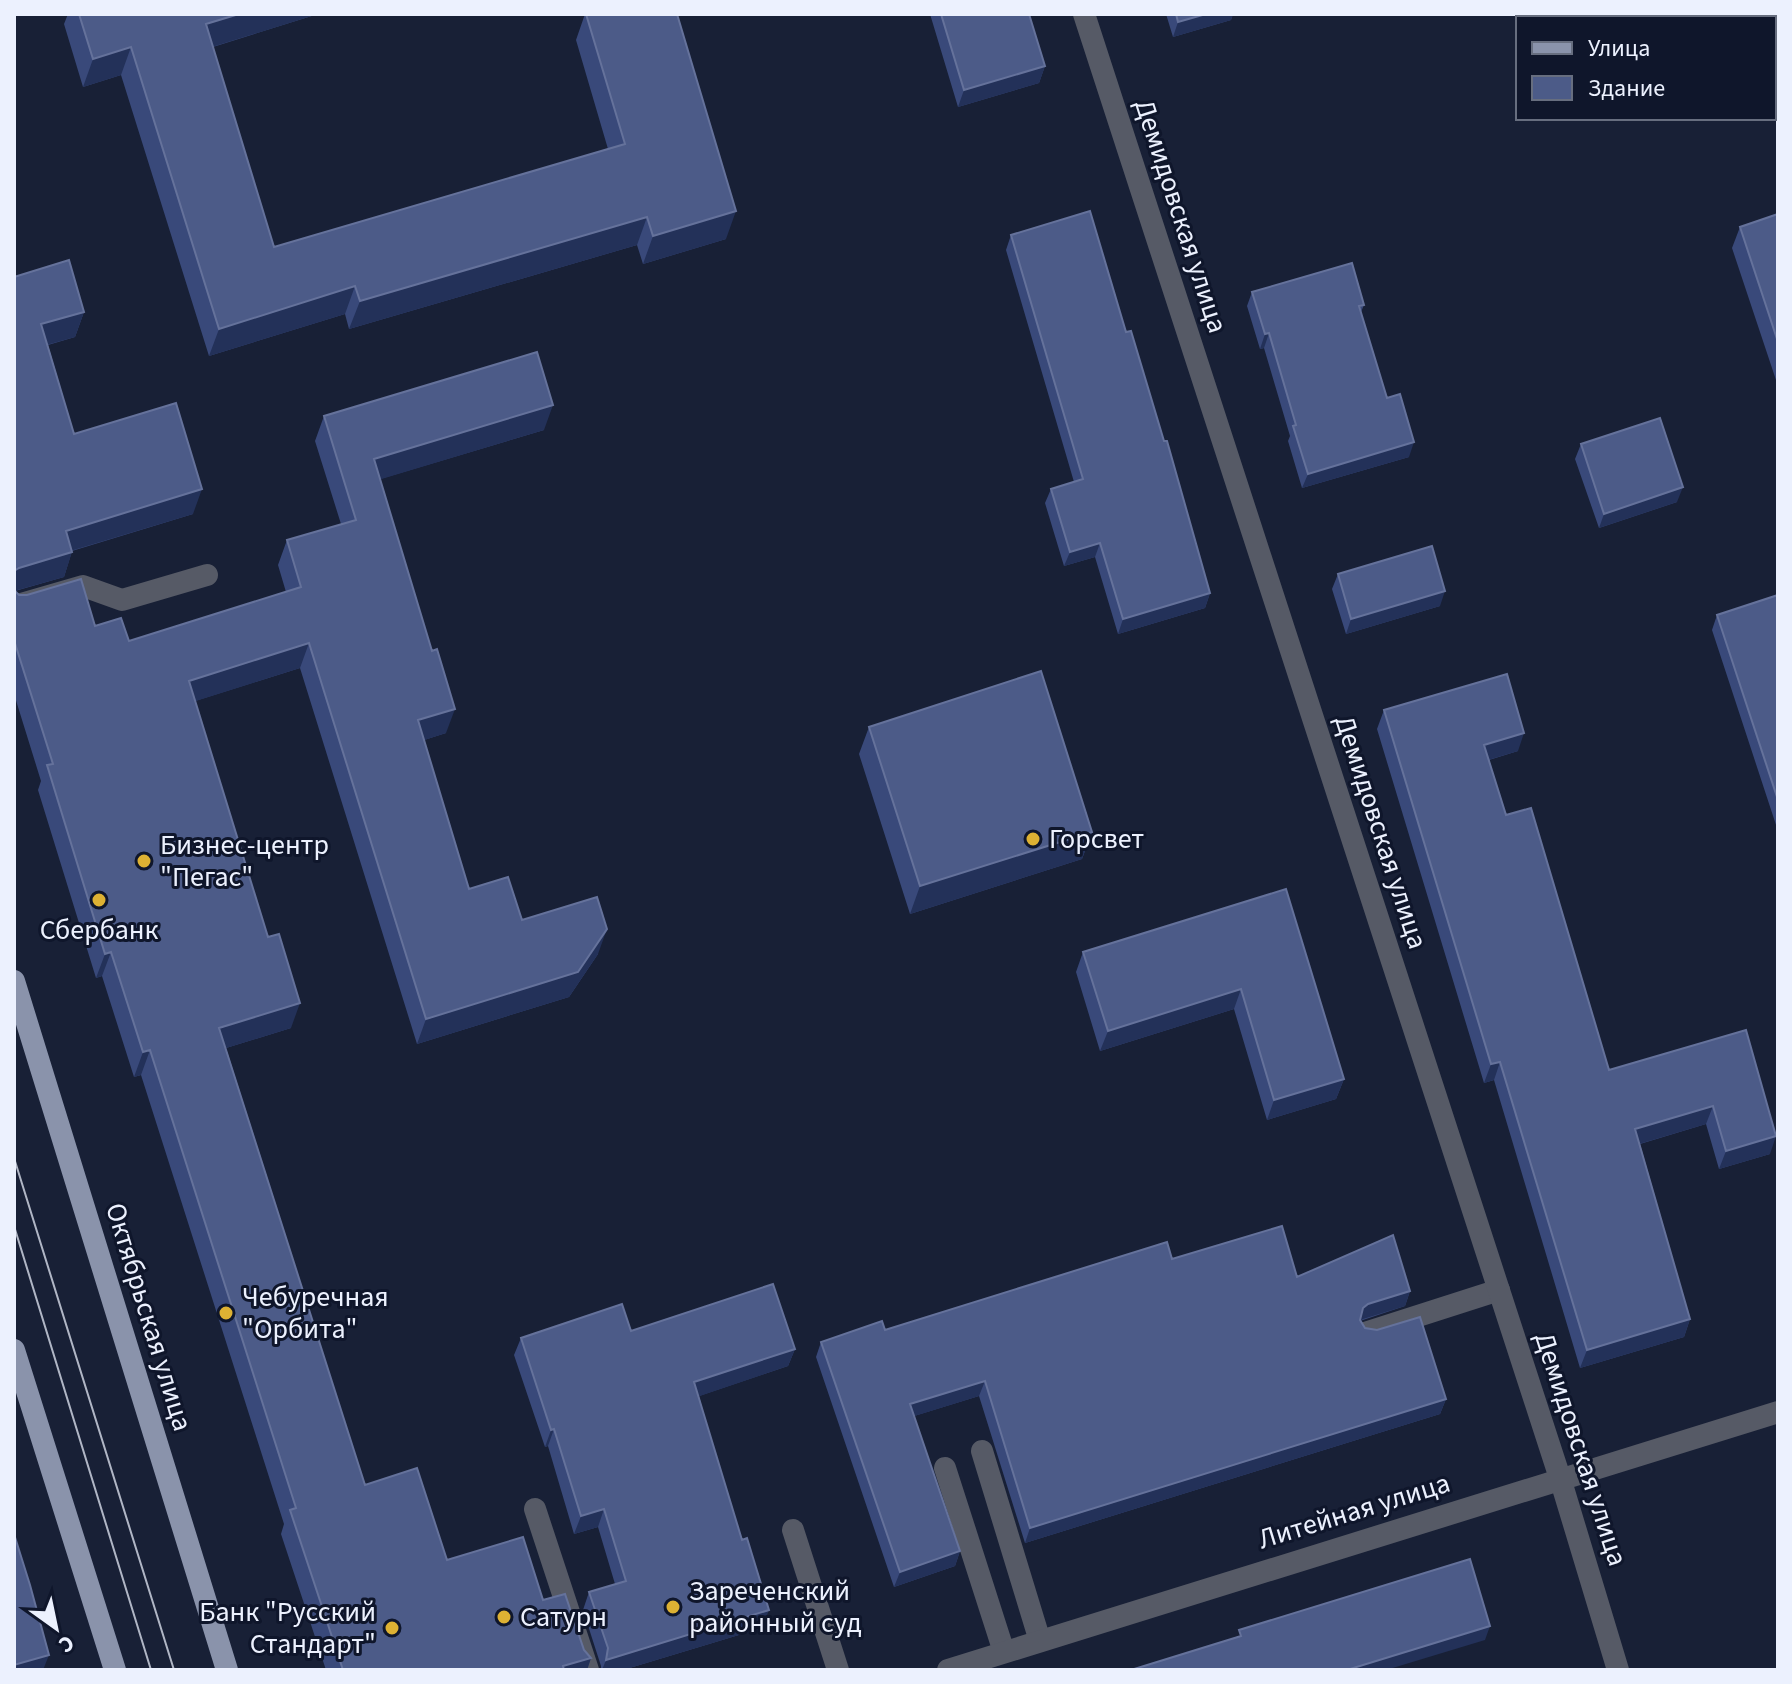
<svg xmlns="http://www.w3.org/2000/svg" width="1792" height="1684" font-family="'Source Sans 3',sans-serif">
<rect width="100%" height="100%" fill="#182036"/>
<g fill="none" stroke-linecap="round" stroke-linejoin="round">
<path stroke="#565a66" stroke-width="22" d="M14 606 83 586 122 600 207 575
M1368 1332 1499 1290
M982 1451 1040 1641
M945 1468 1004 1652
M535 1509 588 1670
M793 1530 838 1670"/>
<path stroke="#565a66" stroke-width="22" d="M1084 14 1560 1478 1618 1670
M948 1670 1778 1412"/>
<path stroke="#8a93ab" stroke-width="22" d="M14 981 227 1670
M14 1350 115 1670"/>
<path stroke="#b0b6c5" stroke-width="2" d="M14 1158 174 1670
M14 1226 151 1670"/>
</g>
<path fill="#39497a" d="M68 14H318L213 47 274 247 608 149 576 40 585 14H677L726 239 643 264 637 245 349 329 345 314 209 356 121 75 83 87 64 24Z
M930 14H1029L1045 66 1039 83 958 107Z
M1166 14H1233L1231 20 1173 37Z
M1778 214V386L1732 248 1740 227Z
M1011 235 1126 332 1210 593 1205 608 1118 634 1095 557 1064 566 1045 503 1051 489 1074 482 1006 250Z
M14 277 84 312 75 337 48 345 74 434 193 514 72 551 64 577 15 591 19 595 129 641 286 592 278 565 287 540 341 524 315 441 324 416 544 430 380 479 446 733 424 740 469 889 522 920 598 954 569 997 417 1044 300 668 195 701 291 1028 226 1048 365 1485 447 1560 543 1600 591 1658 587 1670H326L281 1534 284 1524 141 1075 134 1077 102 976 96 978 38 790 41 781 14 694Z
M1252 292 1364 305 1361 312 1387 398 1409 457 1302 488 1288 441 1290 436 1264 348 1260 349 1247 306Z
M1581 444 1677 502 1599 528 1575 459Z
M1338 574 1440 606 1346 634 1332 589Z
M1778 595V831L1712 630 1717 615Z
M1384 710 1518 751 1489 760 1506 815 1609 1070 1746 1030 1770 1154 1719 1169 1706 1124 1640 1144 1690 1319 1684 1337 1580 1368 1494 1080 1484 1083 1377 729Z
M869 727 1092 832 1082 859 910 914 859 754Z
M1286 889 1344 1079 1336 1099 1267 1120 1234 1009 1100 1051 1076 972 1083 952Z
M1172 1259 1297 1277 1410 1291 1405 1306 1360 1321 1365 1328 1446 1399 1440 1414 1025 1543 979 1396 914 1416 960 1551 955 1566 894 1587 816 1357 821 1342 885 1330Z
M631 1331 795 1349 788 1366 699 1396 762 1628 623 1670H601V1666L583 1610 589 1592 615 1584 598 1527 574 1534 548 1446 545 1447 514 1355 521 1338Z"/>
<path fill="#233159" d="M239 14H318L196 52 206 24Z
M1206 14H1233L1231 20 1173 37 1178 22Z
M131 47 121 75 83 87 93 59Z
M1045 66 1039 83 958 107 964 90Z
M736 211 726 239 643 264 653 236Z
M647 217 637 245 349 329 360 301Z
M355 286 345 314 209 356 219 329Z
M84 312 75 337 32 349 41 324Z
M1269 333 1264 348 1260 349 1265 334Z
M553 405 544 430 365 484 374 459Z
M1414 442 1409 457 1302 488 1308 474Z
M1683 487 1677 502 1599 528 1604 514Z
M202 489 193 514 57 555 66 531Z
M1100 543 1095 557 1064 566 1070 552Z
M72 552 64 577 14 591V571L19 568Z
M1445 591 1440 606 1346 634 1351 619Z
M1210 593 1205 608 1118 634 1123 619Z
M309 643 300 668 180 706 189 681Z
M455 709 446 733 409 745 418 720Z
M1524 733 1518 751 1478 763 1484 745Z
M1092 832 1082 859 910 914 920 886Z
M607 929 598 954 569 997 417 1044 426 1019Z
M111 952 102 976 96 978 105 954Z
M1241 989 1234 1009 1100 1051 1108 1031Z
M300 1003 291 1028 210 1053 219 1028Z
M150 1050 141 1075 134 1077 143 1052Z
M1500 1062 1494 1080 1484 1083 1491 1064Z
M1344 1079 1336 1099 1267 1120 1274 1100Z
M1713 1106 1706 1124 1629 1147 1635 1129Z
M1776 1136 1770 1154 1719 1169 1726 1151Z
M1410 1291 1405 1306 1363 1319 1357 1323 1363 1308 1368 1304Z
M1690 1319 1684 1337 1580 1368 1587 1350Z
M795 1349 788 1366 688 1400 694 1382Z
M985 1381 979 1396 905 1419 910 1404Z
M1446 1399 1440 1414 1025 1543 1030 1528Z
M554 1429 548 1446 545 1447 551 1430Z
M604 1509 598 1527 574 1534 581 1516Z
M960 1551 955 1566 894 1587 900 1572Z
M769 1610 762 1628 623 1670H602L606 1660Z
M1490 1626 1485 1640 1386 1670H1349L1350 1669Z
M49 1655 43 1670H14V1665Z
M591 1658 587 1670H562L563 1666Z"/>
<path fill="#4c5b88" stroke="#65729b" stroke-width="2" d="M79 14H239L206 24 274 247 625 144 586 14H677L736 211 653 236 647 217 360 301 355 286 219 329 131 47 93 59Z
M941 14H1029L1045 66 964 90Z
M1176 14H1206L1178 22Z
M1090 211 1126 332 1131 331 1164 441H1167L1210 593 1123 619 1100 543 1070 552 1051 489 1083 479 1011 235Z
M1778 214V342L1740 227Z
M69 260 84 312 41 324 74 434 176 403 202 489 66 531 72 552 19 568 14 571V277Z
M1352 263 1364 305 1359 306 1387 398 1400 394 1414 442 1308 474 1293 426 1296 425 1269 333 1265 334 1252 292Z
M537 352 553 405 374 459 432 651 437 649 455 709 418 720 469 889 508 877 522 920 597 897 607 929 578 972 426 1019 309 643 189 681 268 937 279 934 300 1003 219 1028 365 1485 417 1468 447 1560 523 1537 543 1600 565 1594 584 1650 591 1658 563 1666 564 1670H343L290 1510 296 1508 150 1050 143 1052 111 952 105 954 47 765 53 764 14 640V590L19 595H27L81 579 95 626 121 618 129 641 301 587 287 540 356 520 324 416Z
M1660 418 1683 487 1604 514 1581 444Z
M1432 546 1445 591 1351 619 1338 574Z
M1778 595V800L1717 615Z
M1041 671 1092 832 920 886 869 727Z
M1507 674 1524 733 1484 745 1506 815 1531 808 1609 1070 1746 1030 1776 1136 1726 1151 1713 1106 1635 1129 1690 1319 1587 1350 1500 1062 1491 1064 1384 710Z
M1286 889 1344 1079 1274 1100 1241 989 1108 1031 1083 952Z
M1282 1226 1297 1277 1393 1235 1410 1291 1368 1304 1363 1308 1360 1320 1365 1328 1377 1330 1420 1317 1446 1399 1030 1528 985 1381 910 1404 960 1551 900 1572 821 1342 882 1321 885 1330 1167 1242 1172 1259Z
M773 1284 795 1349 694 1382 742 1540 747 1538 769 1610 606 1660 608 1648 589 1592 626 1581 604 1509 581 1516 554 1429 551 1430 521 1338 622 1304 631 1331Z
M14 1534 30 1585 49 1655 14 1665Z
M1470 1559 1490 1626 1350 1669V1670H1131L1241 1636 1239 1630Z"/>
<g fill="#ddb133" stroke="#0f162b" stroke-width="3">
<circle cx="1033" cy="839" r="8"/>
<circle cx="144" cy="861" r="8"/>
<circle cx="99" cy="900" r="8"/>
<circle cx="226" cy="1313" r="8"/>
<circle cx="673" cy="1607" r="8"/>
<circle cx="504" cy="1617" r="8"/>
<circle cx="392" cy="1628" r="8"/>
</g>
<g text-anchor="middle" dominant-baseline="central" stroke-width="6" stroke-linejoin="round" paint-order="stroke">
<g font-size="28" fill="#ecf1fe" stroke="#0f162b">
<text transform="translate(1181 216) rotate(72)">Демидовская улица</text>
<text transform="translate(1381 832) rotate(72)">Демидовская улица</text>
<text transform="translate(149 1317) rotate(73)">Октябрьская улица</text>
<text transform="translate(1581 1449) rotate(72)">Демидовская улица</text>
<text transform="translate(1354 1511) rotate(-17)">Литейная улица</text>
</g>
<g font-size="28" fill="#ecf1fe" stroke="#0f162b" text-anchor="start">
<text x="1049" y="839">Горсвет</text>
<text x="160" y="845">Бизнес-центр<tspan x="160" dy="32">"Пегас"</tspan></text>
<text x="99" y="930" text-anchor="middle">Сбербанк</text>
<text x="242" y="1297">Чебуречная<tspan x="242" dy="32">"Орбита"</tspan></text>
<text x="689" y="1591">Зареченский<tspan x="689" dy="32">районный суд</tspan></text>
<text x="376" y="1612" text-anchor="end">Банк "Русский<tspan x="376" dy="32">Стандарт"</tspan></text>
<text x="520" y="1617">Сатурн</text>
</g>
</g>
<rect width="1792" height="1684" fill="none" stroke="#ecf1fe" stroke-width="32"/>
<rect x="1516" y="16" width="260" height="104" fill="#0f162b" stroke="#676e7f" stroke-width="2"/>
<rect x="1532" y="42" width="40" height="12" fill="#8a93ab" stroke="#676e7f" stroke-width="2"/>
<text x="1588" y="56" font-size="24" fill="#ecf1fe">Улица</text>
<rect x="1532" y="76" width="40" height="24" fill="#4c5b88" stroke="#676e7f" stroke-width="2"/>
<text x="1588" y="96" font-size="24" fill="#ecf1fe">Здание</text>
<g transform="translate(56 1628) rotate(147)" stroke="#0f162b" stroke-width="6" paint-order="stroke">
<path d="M0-6L14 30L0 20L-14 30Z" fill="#ecf1fe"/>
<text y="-12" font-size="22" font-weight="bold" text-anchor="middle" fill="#ecf1fe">С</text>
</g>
</svg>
